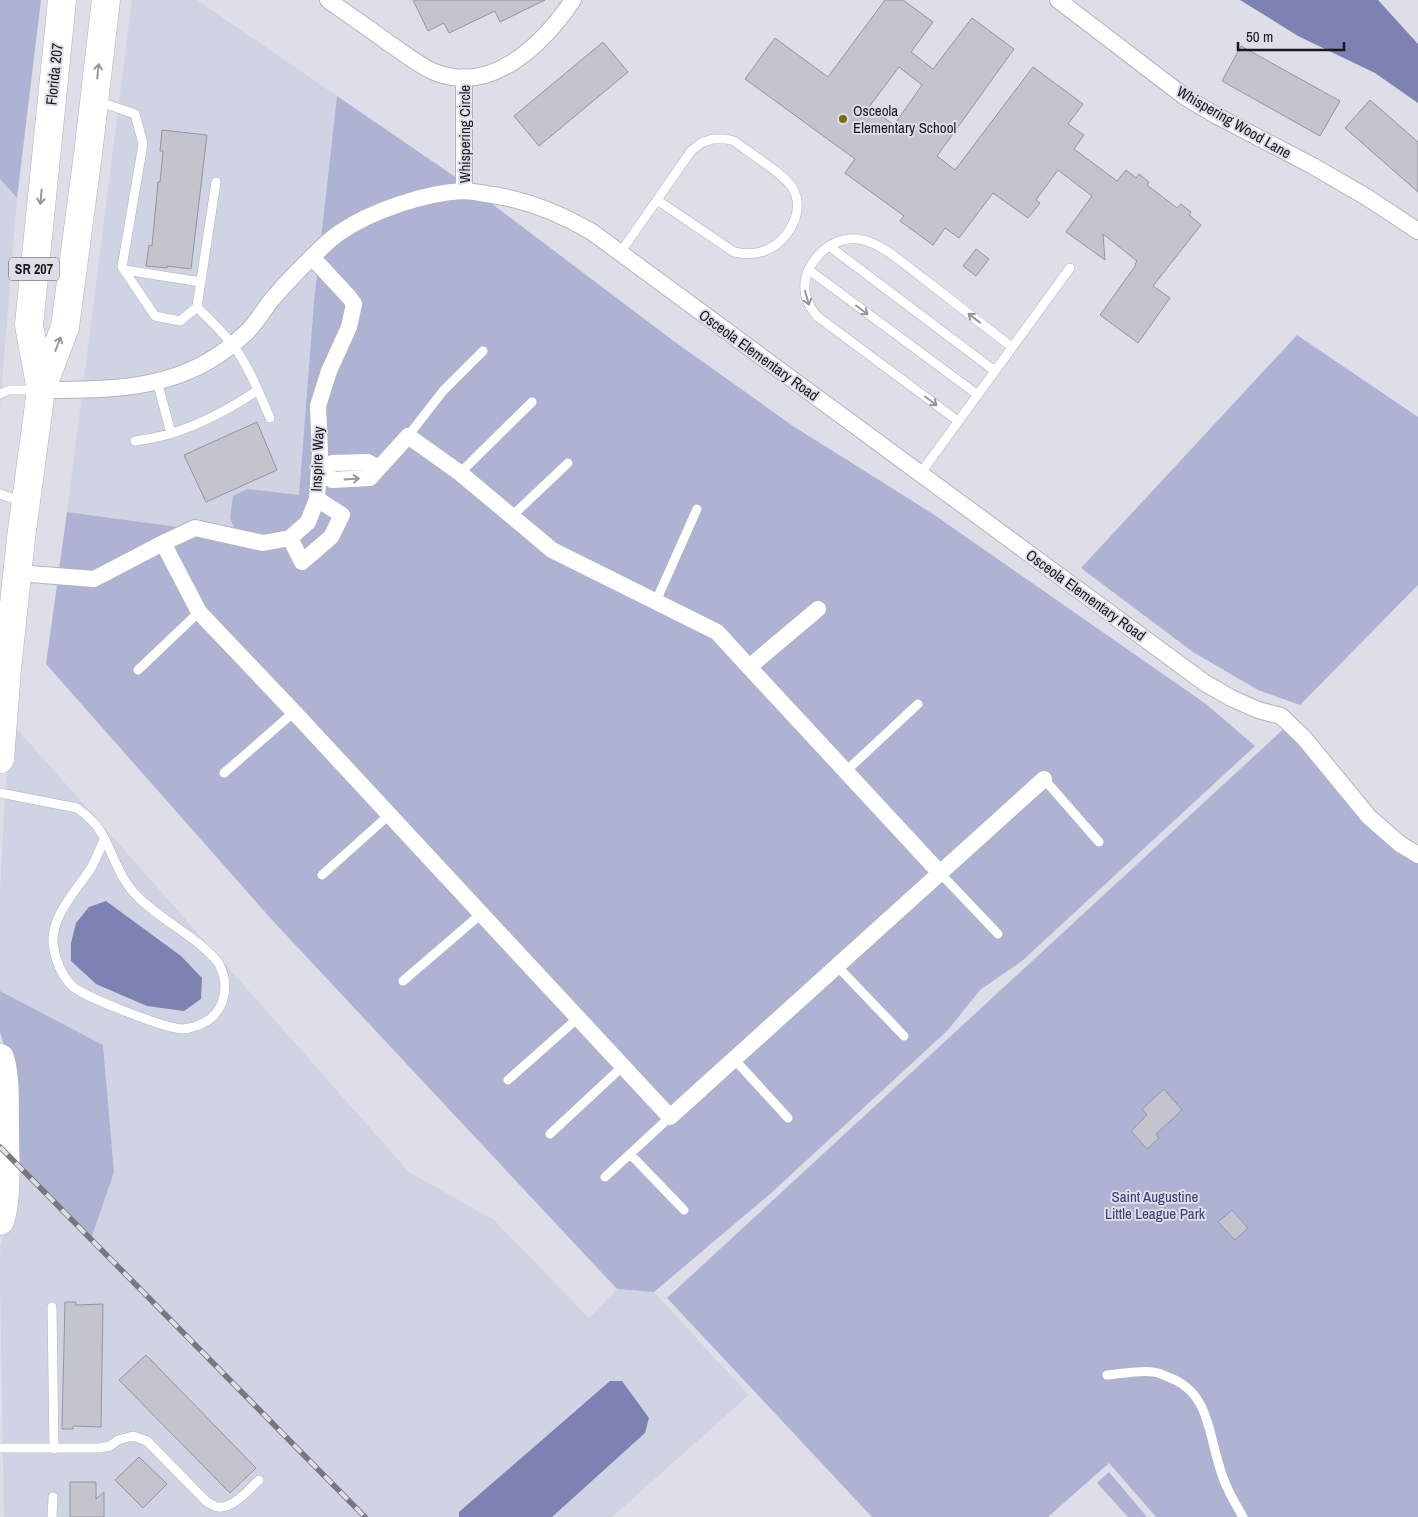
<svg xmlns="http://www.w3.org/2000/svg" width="1418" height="1517" font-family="'Archivo Narrow',sans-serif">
<rect width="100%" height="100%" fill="#dddee7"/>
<path fill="#d0d3e3" d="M132 0H197L337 96 314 301 299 495 238 535 67 512Z
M0 179 17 198 0 408Z
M11 722 409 1172 494 1220 589 1318 617 1289 654 1292 749 1395 612 1517H552L645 1433 459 1512V1517H4L0 1280V1252L1 1251 0 1246 12 1211V1159L90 1238 114 1172 103 1045 0 991V892L5 794Z"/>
<path fill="#aeb3d3" d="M0 0H41L17 198 0 179Z
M337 96 467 185 675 342 793 426 933 514 1206 704 1255 746 1022 961 980 990 948 1030 770 1194 654 1292 617 1289 273 921 46 664 67 512 237 535 230 518 233 496 247 489 299 495 314 301Z
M1297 335 1418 417V585L1300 705 1258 690 1193 652 1081 568Z
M1289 724 1369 817 1418 855V1517H1156L1109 1463 1048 1517H872L667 1298Z
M0 991 103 1045 114 1172 91 1239 12 1159V1073L0 1032Z
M1109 1472 1147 1517H1128L1097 1483Z"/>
<path fill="#7d82b2" d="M1240 0H1378L1418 44V103L1375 73 1298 36Z
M106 901 181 956 202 978 201 999 184 1011 147 1006 96 984 71 961V943L76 923 89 907Z
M610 1381H622L649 1418 645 1433 552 1517H459V1512Z"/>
<path fill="#c3c4cd" stroke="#94959e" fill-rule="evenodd" d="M413 0H545L500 22 495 11 449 33 444 23 428 31Z
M885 0H903L933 22 911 52 933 69 972 18 1014 49 937 156 955 170 1033 67 1083 104 1068 124 1084 135 1074 149 1117 181 1126 170 1136 178 1139 174 1149 182 1147 185 1177 208 1181 204 1191 212 1189 215 1201 225 1153 286 1170 298 1138 343 1100 315 1136 265 1135 264 1137 261 1103 234 1105 260 1066 232 1092 196 1058 170 1036 200 1040 203 1028 218 993 193 959 238 945 228 933 245 900 221 904 216 845 173 855 159 745 79 775 38 828 77ZM899 67 922 85 894 125 869 107Z
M603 42 628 72 539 146 514 116Z
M1241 46 1340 101 1320 136 1222 81Z
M1370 100 1418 142V192L1345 128Z
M162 130 207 135 191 269 167 266V268L146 266 149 245 152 246 158 182H160L163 151H160Z
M976 249 989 259 976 276 963 266Z
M257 422 277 470 206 502 184 455Z
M1164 1089 1182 1110 1156 1134 1159 1138 1147 1149 1131 1131 1147 1115 1142 1109Z
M1232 1210 1248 1228 1235 1240 1218 1222Z
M65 1302H76V1305L103 1304 101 1427 73 1426V1429H62Z
M146 1355 256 1468 230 1493 119 1380Z
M139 1457 167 1484 143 1508 115 1480Z
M70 1482H96V1499L104 1492V1517H70Z"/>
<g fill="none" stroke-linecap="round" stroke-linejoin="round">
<g stroke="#b2b4bd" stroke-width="10">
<path id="service" d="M97 101 135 114 143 144 122 267 155 316 180 321 197 307
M713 139H726L734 141C748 152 786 175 793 189 806 212 787 243 764 251 754 255 744 254 734 252L657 200 691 151 701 143Z
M216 182 197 307C209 319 222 331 232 344 249 366 259 393 270 418
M829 246 995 371
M620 253 657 200
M125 270 201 282
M809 270 978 395
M157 381 171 433
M0 394 9 390H39
M958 421 818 317C806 305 801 287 808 271 818 250 839 234 863 240 881 243 909 268 924 279 954 302 983 325 1012 347
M408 436 443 391 483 351
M135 441C180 436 221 415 258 390
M460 473 532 402
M920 474 1070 268
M0 494 23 502
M512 516 568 463
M656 601 697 509
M138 670 199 612
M846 771 918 704
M224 773 294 712
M1044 779 1099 842
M0 793 77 808C85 814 93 820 99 829 113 851 118 878 138 897 156 915 178 927 198 943 205 949 214 956 219 964 232 990 223 1019 193 1027 190 1028 186 1029 182 1029 165 1028 83 997 71 985 61 974 55 958 53 944 51 915 77 890 91 868 96 859 100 849 104 840
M940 873 998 934
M322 875 389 815
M837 966 904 1036
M403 981 481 914
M734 1059 788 1118
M508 1080 578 1018
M550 1134 622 1067
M630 1154 684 1210
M605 1177 670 1117
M52 1307 54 1449
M1107 1375C1120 1374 1141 1370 1153 1372 1158 1372 1163 1375 1168 1377 1208 1391 1208 1430 1219 1465 1224 1484 1233 1500 1243 1517
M0 1448H99L110 1446 118 1440 133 1436 147 1441 207 1502C211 1504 215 1507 219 1507 233 1509 250 1488 259 1480
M52 1517 53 1497"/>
</g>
<g stroke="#b2b4bd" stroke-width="18">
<path id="minor" d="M328 0C349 15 370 29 390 44 404 53 417 64 432 71 491 97 543 44 573 0
M1058 0 1185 97 1217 116 1313 166 1368 198 1418 231
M464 77V191
M41 390C97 390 156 391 207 362 221 354 234 344 246 333 255 324 262 313 269 303 279 291 289 280 300 269 312 257 325 243 339 233 371 211 424 193 463 191 471 191 479 193 486 194 525 199 558 212 592 232L1205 683 1231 698 1258 710 1281 716 1304 738 1369 817 1400 844 1418 855
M319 473H324L332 480 370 478 408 436 460 473 552 550 717 632 749 667
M324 473 332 463 368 462 378 468
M290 538 302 562 331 537 342 515 317 499
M163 543 199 612 294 712 670 1117 1044 779
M18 573 94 579 163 543 195 528 263 543 290 538 308 522 317 499 320 452 318 406 329 371 349 327 354 304 349 297 312 257
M818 609 749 667 940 873"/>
</g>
<g stroke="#b2b4bd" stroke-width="29">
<path id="trunk" d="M41 390 29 325 62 0
M0 759 7 669 21 538 41 390 65 327 88 154 106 0
M0 1058C7 1082 4 1108 5 1132 5 1158 8 1198 0 1221"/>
</g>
<use href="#service" stroke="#fff" stroke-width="9"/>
<use href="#minor" stroke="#fff" stroke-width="16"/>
<use href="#trunk" stroke="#fff" stroke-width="28"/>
<g stroke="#77787e" stroke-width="5.5">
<path id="rail" d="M0 1147 365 1517"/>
</g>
<use href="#rail" stroke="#dddee7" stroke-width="4" stroke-dasharray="11" stroke-linecap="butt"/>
</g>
<defs><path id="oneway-shaft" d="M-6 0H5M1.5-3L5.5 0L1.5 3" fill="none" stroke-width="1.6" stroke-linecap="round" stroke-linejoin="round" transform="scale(1.25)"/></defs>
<g stroke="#979799">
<use href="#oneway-shaft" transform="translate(98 71) rotate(-84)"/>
<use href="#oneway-shaft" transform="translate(41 197) rotate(95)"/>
<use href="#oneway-shaft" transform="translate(807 298) rotate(74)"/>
<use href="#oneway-shaft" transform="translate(862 310) rotate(37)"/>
<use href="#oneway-shaft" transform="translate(974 318) rotate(-142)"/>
<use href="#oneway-shaft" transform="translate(58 344) rotate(-69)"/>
<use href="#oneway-shaft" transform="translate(931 401) rotate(37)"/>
<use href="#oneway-shaft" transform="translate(352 479) rotate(-4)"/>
</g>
<circle fill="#7d6d09" stroke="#dddee7" stroke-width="2" cx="843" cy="119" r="5"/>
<g text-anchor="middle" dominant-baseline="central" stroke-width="4" stroke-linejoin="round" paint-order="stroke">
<rect fill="#dddee7" stroke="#535359" stroke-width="1" x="9" y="257.5" width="50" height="23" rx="4"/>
<g font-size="14" font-weight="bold" fill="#18181c">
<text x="34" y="269">SR 207</text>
</g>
<g font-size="15" fill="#18181c" stroke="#dddee7">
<text transform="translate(54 74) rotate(-84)">Florida 207</text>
<text transform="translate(1234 122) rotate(30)">Whispering Wood Lane</text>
<text transform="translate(464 134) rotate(-90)">Whispering Circle</text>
<text transform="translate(759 355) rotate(36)">Osceola Elementary Road</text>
<text transform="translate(317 459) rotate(-88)">Inspire Way</text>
<text transform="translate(1086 595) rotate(36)">Osceola Elementary Road</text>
</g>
<g font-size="15" fill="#18181c" stroke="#dddee7" text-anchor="start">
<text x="853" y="110">Osceola<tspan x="853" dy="17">Elementary School</tspan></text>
</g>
<g font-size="15" fill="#383a77" stroke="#dddee7">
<text x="1155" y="1196">Saint Augustine<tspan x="1155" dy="17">Little League Park</tspan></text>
</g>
</g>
<path d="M1238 42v8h106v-8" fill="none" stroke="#18181c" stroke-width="2.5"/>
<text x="1246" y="42" font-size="15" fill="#18181c" stroke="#dddee7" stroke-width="4" paint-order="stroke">50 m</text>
</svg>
